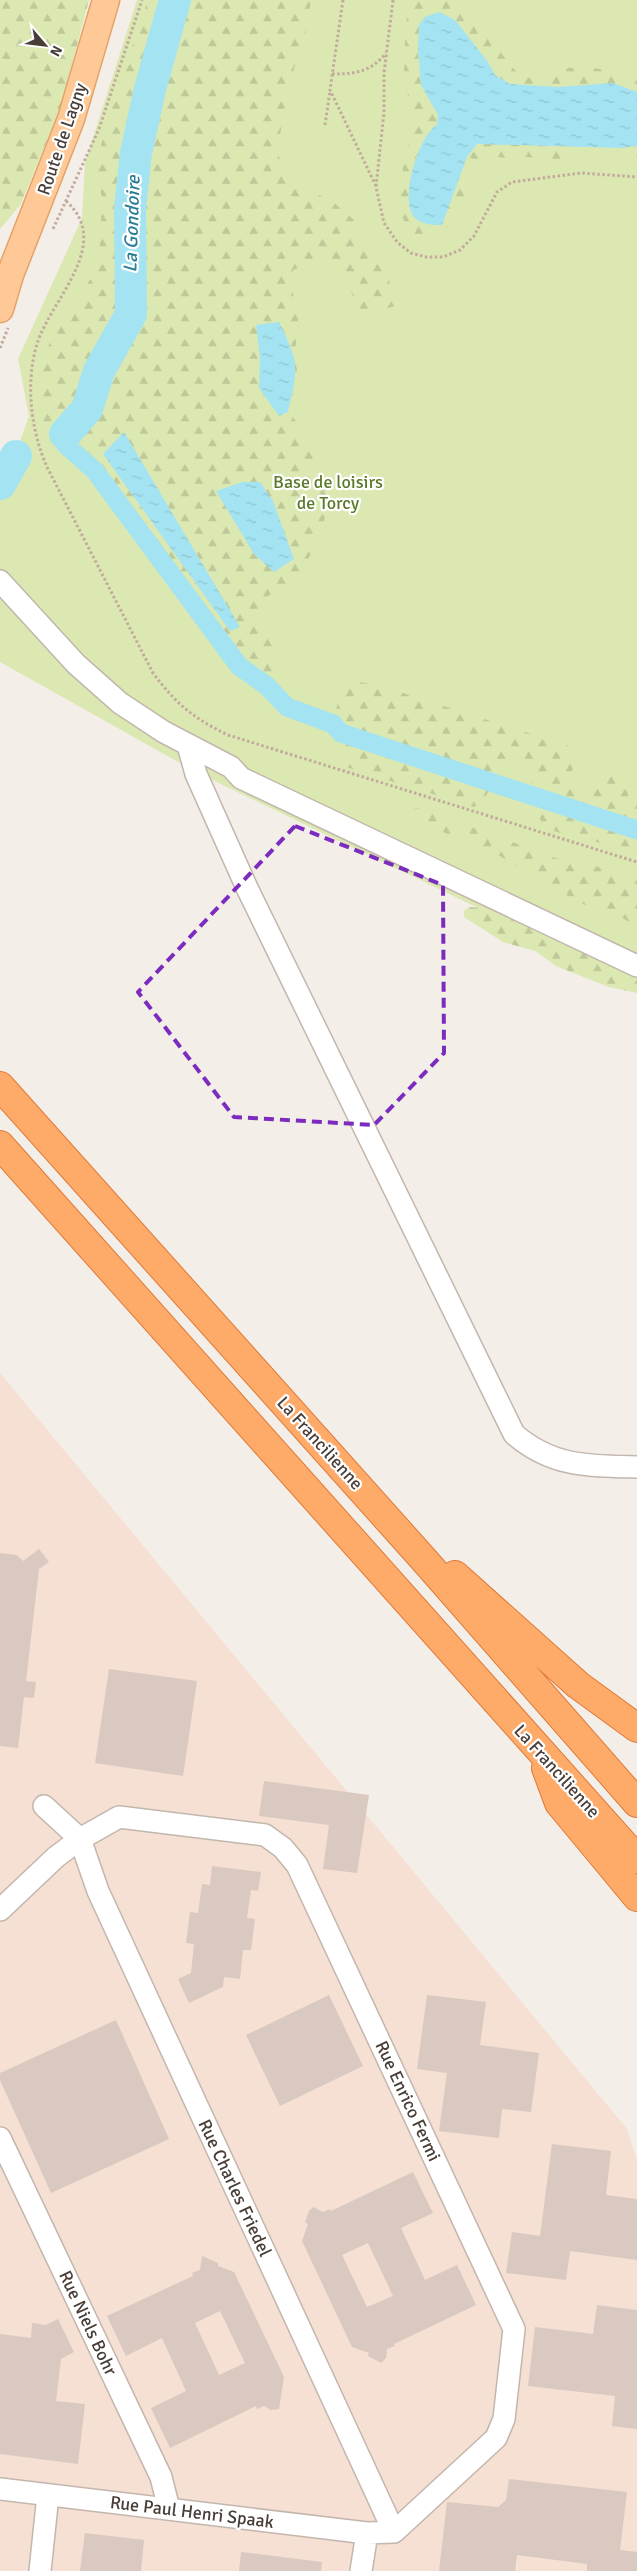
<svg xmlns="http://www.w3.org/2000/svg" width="637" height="2571" font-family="Signika,sans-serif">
<defs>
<pattern id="forest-firs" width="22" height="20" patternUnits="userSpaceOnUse" patternTransform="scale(1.25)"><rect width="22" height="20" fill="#dce8b1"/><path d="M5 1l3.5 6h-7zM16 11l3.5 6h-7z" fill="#bec899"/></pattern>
<pattern id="water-ripples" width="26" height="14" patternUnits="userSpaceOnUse" patternTransform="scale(1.25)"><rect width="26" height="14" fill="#a4e3f1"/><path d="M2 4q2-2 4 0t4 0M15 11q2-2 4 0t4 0" fill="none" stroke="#8fc4cf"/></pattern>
</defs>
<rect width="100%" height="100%" fill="#f4eee8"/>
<path fill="#f6dfd3" d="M0 1373 627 2129 637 2160V2571H0Z"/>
<path fill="#dce8b1" d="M137 0H637V981L572 953 196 772 0 662V497L29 416 18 359 82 218 85 163Z"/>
<path fill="url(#forest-firs)" d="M0 0H89L61 106 21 204 0 229Z
M148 0H311L306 33 289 84 277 151 287 179 332 201 354 220 353 244 367 252 380 249 386 253 390 287 397 298 395 306 364 315 358 311 348 282 326 263 307 265 293 270 291 284 298 318 295 354 297 371 289 412 300 427 328 493 323 531 299 576 268 596 258 614 276 650 272 671 259 679 239 666 95 471 42 420 39 399 42 363 52 337 99 266 102 197 94 171 113 102Z
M416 0C447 0 472 0 489 30 496 41 496 49 506 59 510 64 516 73 522 76 535 81 549 71 562 69 582 65 619 70 637 79V92L613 83 558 87 510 84 495 75 488 62 455 20 419 25 418 49 421 85 439 115 437 125C417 134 409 183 408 204L430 225H442L456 188 465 187 472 191 471 201 462 208 448 227 418 237 406 228 399 204 404 158 411 137V107L404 79 405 37 407 16Z
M503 143 622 148 637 146V156C610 151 581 145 558 162L528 157 511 159 493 156 481 161 467 157 477 144Z
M359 682 378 685 572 747 578 754 570 777 572 783 583 788 603 772 620 770 629 782 628 797 637 806V855L618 846 579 839 545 828 535 810 531 771 525 764 514 762 500 766C492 779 489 800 474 807L346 767 342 757 345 746 333 730C336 705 336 697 359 682Z
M413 808 422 809 556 858 622 872 637 880V927L621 917 580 903 498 855 419 822 410 814Z
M469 907 486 908 497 912 637 977V993L609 987 556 966 535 951 503 942 464 917V911Z"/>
<path fill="url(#water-ripples)" d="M439 12 455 20 488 62 495 75 510 84 558 87 613 83 637 92V146L622 148 477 144 467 157 442 225C433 225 424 225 416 219 397 204 419 134 437 125L438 115 421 85 418 49 419 25 425 17Z
M279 322C300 365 298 366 288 412L279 416 259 388 260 358 256 325Z
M124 432 240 627 230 631 103 454Z
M242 482H260L273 501 294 559 274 572 254 554 216 491Z"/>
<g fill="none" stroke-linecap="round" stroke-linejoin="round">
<path stroke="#a4e3f1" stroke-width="19" d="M65 434 66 445 95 471 239 666 267 686 287 707 333 724 341 733 637 830"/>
<path stroke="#a4e3f1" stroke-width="32" d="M65 434 87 409 99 371 131 314 130 208 136 153 150 89 175 0
M0 484 16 456"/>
</g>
<path fill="#d9c9c0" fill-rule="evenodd" d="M39 1549 49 1562 39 1569 26 1681 36 1682 34 1698 24 1697 18 1748 0 1746V1553L17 1555 23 1561Z
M109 1669 197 1681 183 1776 95 1763Z
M264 1781 369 1795 357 1873 323 1869 329 1825 259 1816Z
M212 1866 261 1872 258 1891 251 1890 247 1918 255 1919 251 1950H243L240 1979 224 1977 223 1987 189 2003 178 1979 191 1973 194 1944 186 1943 190 1912 198 1913 202 1884 210 1885Z
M329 1995 363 2066 280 2106 246 2035Z
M427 1995 486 2002 480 2045 539 2053 531 2112 502 2109 499 2138 439 2131 447 2073 417 2069Z
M116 2020 169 2139 51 2193 0 2080V2073Z
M552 2144 611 2151 606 2195 637 2199V2260L570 2251 566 2280 506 2273 512 2232 540 2236Z
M413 2172 433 2213 401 2228 425 2280 457 2265 476 2305 394 2344 395 2346 387 2349 386 2358 381 2363 368 2356 369 2353 352 2347 302 2241 308 2224 305 2222 309 2211 313 2207 323 2212 330 2209 331 2211ZM368 2243 393 2296 367 2307 342 2255Z
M202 2256 218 2263V2266L234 2272 284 2377 279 2409 271 2410 264 2406 257 2409 256 2406 170 2448 151 2408 186 2391 162 2338 126 2356 107 2316 193 2276 192 2273 200 2270ZM220 2311 245 2363 219 2375 195 2323Z
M597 2305 637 2310V2429L612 2426 615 2396 528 2386 535 2327 593 2334Z
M58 2319 74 2352 61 2359 56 2401 85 2404 78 2464 0 2454V2334L31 2338 32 2323 46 2325Z
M509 2479 627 2492 620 2550 637 2552V2571H587V2564L517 2555 515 2571H439L447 2502 498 2507 506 2500Z
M85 2533 144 2540 141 2571H80Z
M241 2552 322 2562 321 2571H239Z"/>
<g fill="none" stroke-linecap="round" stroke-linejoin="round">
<g stroke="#c3b6ad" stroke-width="24">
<path id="minor" d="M0 581 76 664 120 703 164 732 231 767 241 778 637 966
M188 745 196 774 247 888 514 1434C552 1467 589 1466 637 1467
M44 1806 80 1839 98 1891 394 2532
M0 1910 56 1857 80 1839 119 1817 265 1835 283 1848 297 1865 514 2329 504 2419 496 2438 394 2532 367 2533 0 2489
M0 2138 161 2477 169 2509
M40 2571 48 2495
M361 2571 367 2533"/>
</g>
<g stroke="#e5a166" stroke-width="29">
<path id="major" d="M0 309 10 275 71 119 106 0"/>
</g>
<g stroke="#df7a38" stroke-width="30">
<path id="highway" d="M0 1086 426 1562 637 1803
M0 1145 637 1859
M455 1575 578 1685 637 1728
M546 1768 559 1803 637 1897"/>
</g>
<path stroke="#c2ab9c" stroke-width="3" stroke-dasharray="2.5 2.5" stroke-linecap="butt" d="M343 0 330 90 376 186
M393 0 384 73V112L376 187 384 223 398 243 411 253 426 257H443L460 250 474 236 497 192 512 182 581 173 637 177
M332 74C355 74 371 72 386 53
M325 125 330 91
M66 201C114 244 51 299 37 344 25 383 31 431 47 467L153 673C176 704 193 718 228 735L637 862
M53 229 99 129 142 0
M0 348 8 328"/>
<use href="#minor" stroke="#fff" stroke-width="21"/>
<use href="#major" stroke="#ffc997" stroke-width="26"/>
<use href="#highway" stroke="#feaa69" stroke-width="28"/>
</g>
<path fill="none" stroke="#7b2cbf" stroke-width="4" stroke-dasharray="10 6" stroke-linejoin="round" d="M295 826 443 885 444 1053 374 1125 234 1117 138 992Z"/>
<g text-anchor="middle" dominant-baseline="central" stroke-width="4.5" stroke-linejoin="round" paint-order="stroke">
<g font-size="18" fill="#483d37" stroke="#fff">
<text transform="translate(62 139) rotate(-71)">Route de Lagny</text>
<text transform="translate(320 1443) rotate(48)">La Francilienne</text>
<text transform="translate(557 1771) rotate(48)">La Francilienne</text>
<text transform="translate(408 2101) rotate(65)">Rue Enrico Fermi</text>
<text transform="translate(235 2188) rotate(65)">Rue Charles Friedel</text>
<text transform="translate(88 2323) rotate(65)">Rue Niels Bohr</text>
<text transform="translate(192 2512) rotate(7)">Rue Paul Henri Spaak</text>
</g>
<g font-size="18" fill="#5b7a29" stroke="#fff">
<text x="328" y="482">Base de loisirs<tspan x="328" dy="21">de Torcy</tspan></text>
</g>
<g font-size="19" font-style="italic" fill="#287f94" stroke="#fff">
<text transform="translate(132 224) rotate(-88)">La Gondoire</text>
</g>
</g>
<g transform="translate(45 45) rotate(118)" stroke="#ffffff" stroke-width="4" paint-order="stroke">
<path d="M0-4L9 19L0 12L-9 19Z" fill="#483d37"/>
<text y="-8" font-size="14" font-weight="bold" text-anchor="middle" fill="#483d37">N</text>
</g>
</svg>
